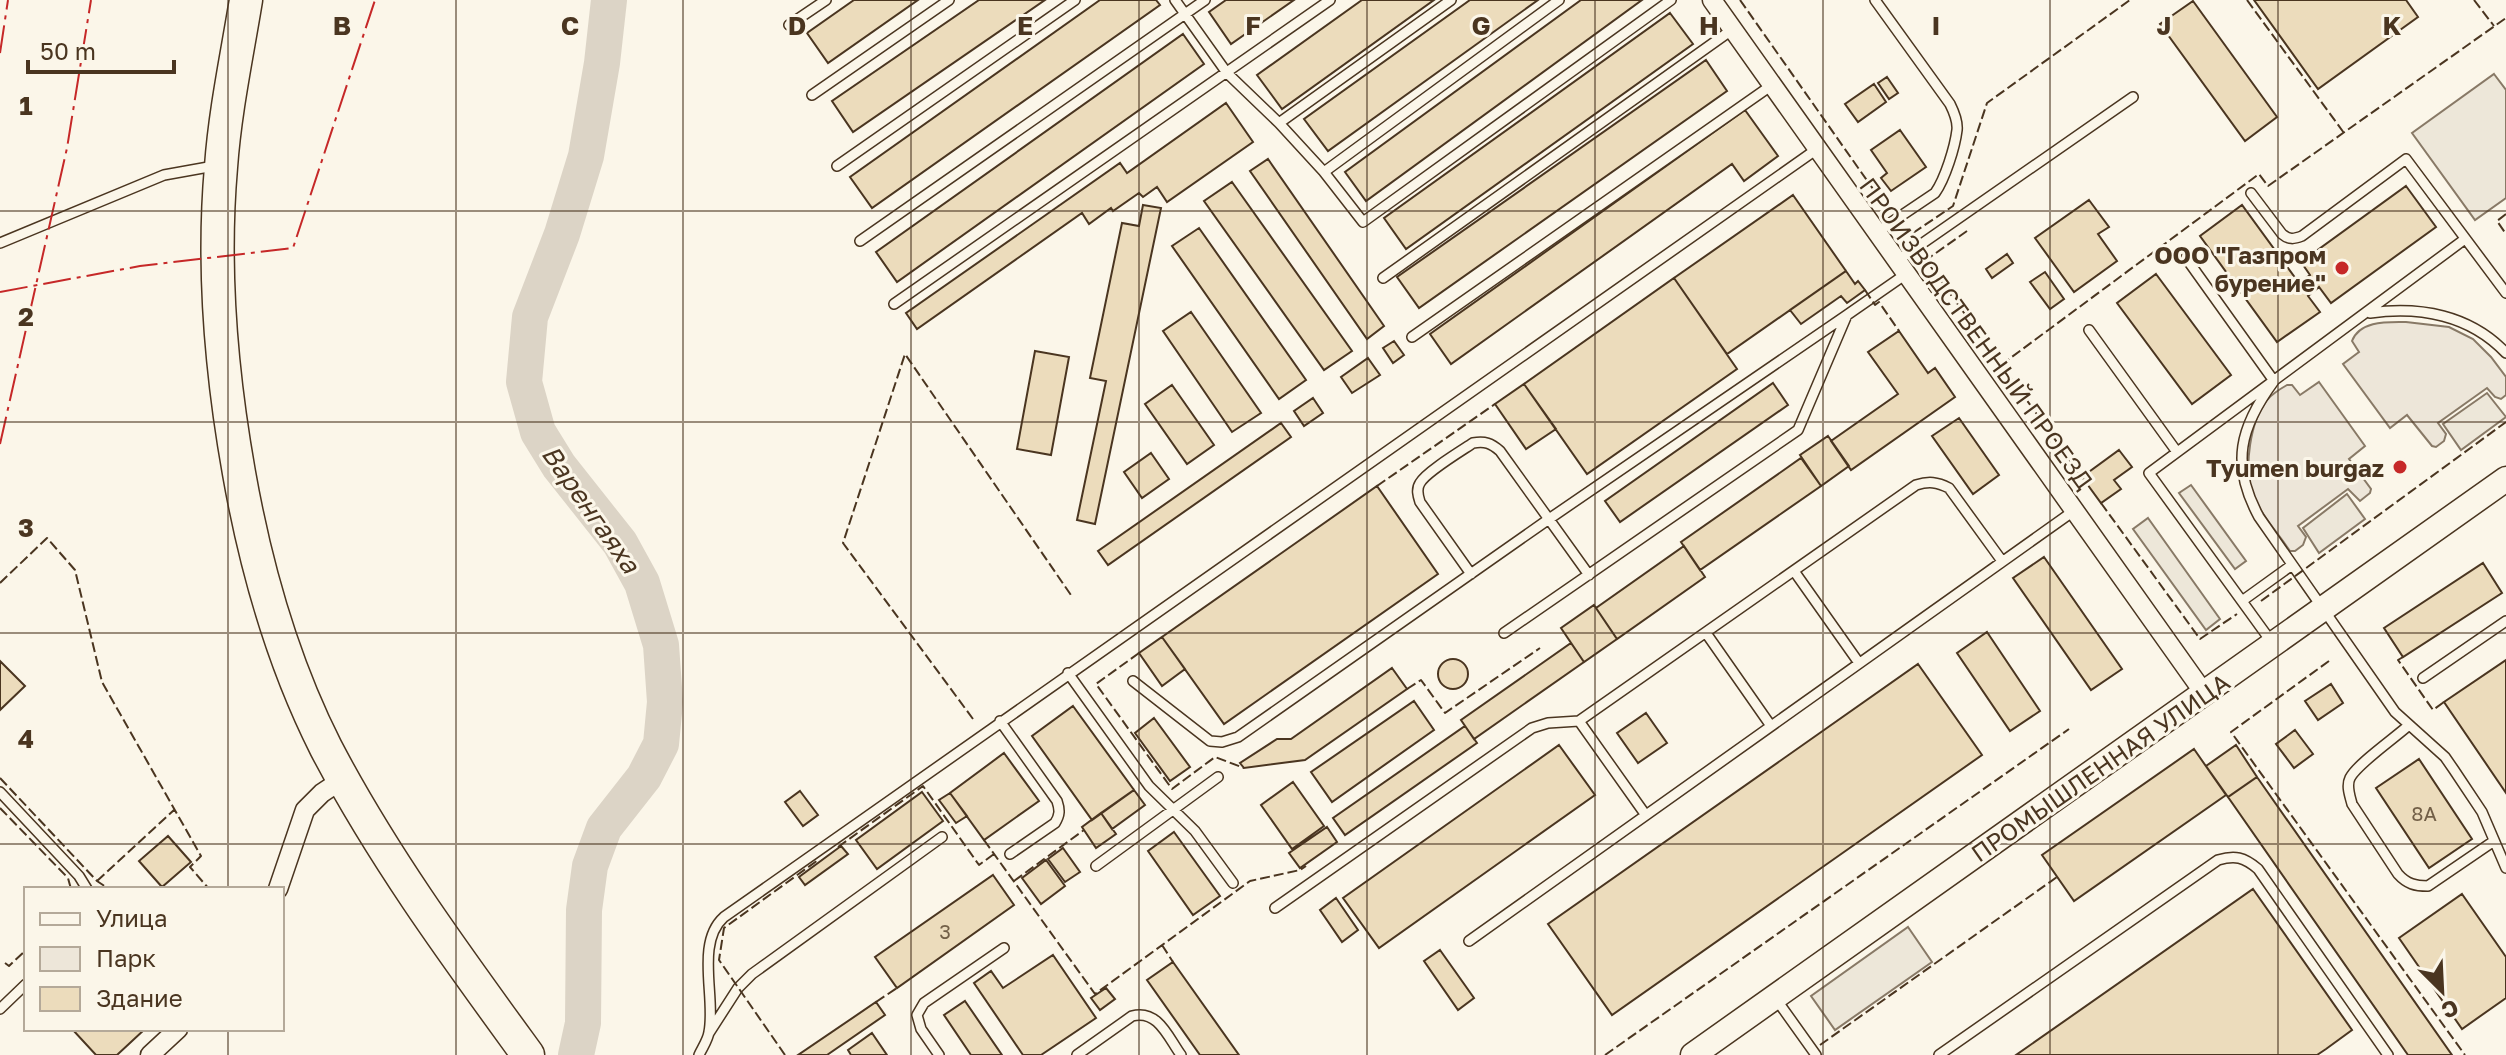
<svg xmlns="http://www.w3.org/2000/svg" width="2506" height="1055" font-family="'Golos Text',sans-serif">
<rect width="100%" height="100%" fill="#fbf6e9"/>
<path fill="#ede6d9" stroke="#887966" stroke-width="2" d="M2406 322 2449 327 2473 339 2491 357 2506 377V395L2501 399 2495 397 2487 388 2438 423 2446 434 2444 441 2436 447 2432 446 2407 415 2390 428 2343 364 2359 352 2352 341C2360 320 2388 322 2406 322Z
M2319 382 2365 446 2349 459 2371 489 2370 493 2360 501 2348 489 2298 526 2306 537 2303 545 2295 551H2290C2277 532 2260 514 2252 492 2244 467 2250 421 2267 400 2272 394 2280 389 2287 385H2292L2300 395Z"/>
<path fill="#ede7d9" stroke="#887966" stroke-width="2" d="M2494 74 2506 90V198L2475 220 2412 133Z
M2487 393 2506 417 2461 450 2443 424Z
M2191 485 2246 561 2235 569 2179 493Z
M2347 494 2365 519 2319 553 2303 528Z
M2148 518 2220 619 2206 630 2133 529Z
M1908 927 1932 962 1835 1030 1811 996Z"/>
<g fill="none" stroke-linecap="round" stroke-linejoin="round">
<path stroke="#dcd4c6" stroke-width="36" d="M576 1055 583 1023 584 910 590 866 604 828 644 777 661 744 665 702 661 645 642 583 620 543 559 466 538 432 524 382 530 317 562 234 586 156 602 63 609 0"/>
</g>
<path fill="#ecdcbc" stroke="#4a3520" stroke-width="2" d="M854 0H918L828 63 807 33Z
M979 0H1045L853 132 832 101Z
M1100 0H1156L1160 5 872 208 850 177Z
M1226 0H1294L1231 44 1209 12Z
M1362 0H1434L1282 109 1257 75Z
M1470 0H1538L1328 151 1304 119Z
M1581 0H1642L1366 201 1345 172Z
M2254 0H2406L2418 17 2318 89Z
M2193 1 2277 117 2245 141 2160 24Z
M1670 13 1693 44 1406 249 1384 218Z
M1183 34 1204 64 897 282 876 252Z
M1706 60 1727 91 1419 308 1397 277Z
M1887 77 1898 93 1889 99 1878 83Z
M1874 84 1886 102 1858 122 1845 104Z
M1226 103 1253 142 1167 202 1157 187 1143 197 1139 193 1113 211 1111 208 1089 224 1082 213 917 329 906 313 1120 163 1127 173Z
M1745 110 1778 156 1744 181 1732 164 1451 364 1430 334Z
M1900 130 1926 167 1891 191 1881 178 1887 173 1871 150Z
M1268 159 1384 326 1367 339 1250 171Z
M1232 182 1352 351 1324 370 1204 201Z
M2406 186 2436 227 2331 303 2319 287 2308 296 2320 312 2277 342 2200 236 2242 205 2299 283 2310 275 2301 262Z
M1793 195 1846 271 1727 354 1674 278Z
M2089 200 2109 227 2098 234 2117 261 2074 292 2035 238Z
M1143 205 1161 208 1095 524 1077 520 1106 381 1090 378 1122 223 1139 226Z
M1199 228 1306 380 1279 399 1172 246Z
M2007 254 2013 263 1992 278 1986 269Z
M1846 271 1855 284 1858 281 1865 290 1847 303 1841 296 1801 324 1790 310Z
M2045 272 2064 299 2050 309 2030 282Z
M2156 274 2231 375 2192 404 2117 303Z
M1674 278 1737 369 1587 474 1524 384Z
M1191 312 1261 413 1232 432 1163 331Z
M1899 331 1928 373 1935 368 1955 397 1851 470 1831 441 1898 394 1868 352Z
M1394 341 1404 355 1393 363 1383 348Z
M1035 351 1069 357 1051 455 1017 449Z
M1368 358 1380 375 1352 393 1341 377Z
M1773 383 1788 405 1620 522 1605 501Z
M1524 384 1556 429 1526 449 1495 404Z
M1172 385 1214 445 1187 464 1145 404Z
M1313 398 1323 413 1304 426 1294 411Z
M1959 418 1999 475 1973 494 1932 436Z
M1281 423 1291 437 1108 565 1098 551Z
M1828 436 1849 466 1821 486 1800 455Z
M2119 450 2132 467 2114 480 2121 489 2101 503 2082 477Z
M1151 453 1169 479 1142 498 1124 472Z
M1801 458 1821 486 1700 570 1681 542Z
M1377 486 1438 574 1224 724 1162 637Z
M1684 546 1705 577 1617 639 1596 608Z
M2044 557 2122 669 2091 690 2013 578Z
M2483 563 2502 593 2403 657 2384 628Z
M1594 605 1617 639 1584 662 1561 628Z
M1987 632 2040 711 2010 731 1957 653Z
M1162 637 1185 669 1162 686 1139 653Z
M1571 643 1584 662 1474 739 1461 720Z
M1438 674a15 15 0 1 1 30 0a15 15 0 1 1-30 0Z
M2506 660V793L2444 702Z
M0 661 25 686 0 710Z
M1918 664 1982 755 1612 1015 1548 924Z
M1392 668 1407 689 1305 760 1244 768 1240 763 1277 739H1291Z
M2331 684 2343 703 2318 720 2305 701Z
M1414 701 1434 730 1332 802 1311 772Z
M1073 706 1134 790 1092 820 1032 736Z
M1646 713 1667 743 1638 763 1617 733Z
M1154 718 1190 767 1170 781 1135 733Z
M1465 726 1477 743 1345 835 1333 818Z
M2295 730 2313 754 2294 768 2276 744Z
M1559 745 1595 795 1379 948 1343 898Z
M2236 745 2257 777 2228 797 2206 766Z
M2194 749 2226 795 2074 901 2042 855Z
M1004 753 1039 801 984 840 950 793Z
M2419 759 2472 839 2429 868 2376 788Z
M2257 777 2452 1055H2408L2228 797Z
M1293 782 1324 826 1292 849 1261 805Z
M1134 790 1145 805 1112 829 1101 813Z
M800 791 818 815 803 826 785 802Z
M922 792 943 821 877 869 856 840Z
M950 793 967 816 956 823 939 800Z
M1101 813 1116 834 1096 848 1082 827Z
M1327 827 1337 842 1300 868 1289 853Z
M1174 832 1220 896 1193 915 1148 851Z
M168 836 191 862 162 887 139 861Z
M841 846 848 854 805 885 799 877Z
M1063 848 1080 872 1065 882 1048 859Z
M1046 860 1065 886 1041 904 1022 878Z
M993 875 1014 905 897 988 875 957Z
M2253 889 2352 1030 2326 1049 2317 1055H2016Z
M2462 894 2506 957V998L2462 1029 2399 938Z
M1336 898 1358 930 1342 942 1320 910Z
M1440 950 1474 998 1458 1010 1424 961Z
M1053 955 1096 1018 1041 1055H1023L974 983 991 971 1003 988Z
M1173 962 1239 1055H1200L1147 980Z
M1106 988 1115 999 1100 1010 1091 998Z
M965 1001 1002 1055H971L944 1015Z
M876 1002 885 1015 827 1055H798Z
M72 1029H145L117 1055H96Z
M872 1033 887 1055H851L848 1050Z"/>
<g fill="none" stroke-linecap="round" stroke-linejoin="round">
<g stroke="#4a3520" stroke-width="12">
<path id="lane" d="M1175 0 1227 73 1279 123 1324 172 1363 222 1671 0
M1875 0 1950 104C1954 112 1958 121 1957 130 1955 147 1945 179 1935 193L1877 232
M789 25 826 0
M812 95 949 0
M1279 123 1451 0
M837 166 1075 0
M1324 172 1559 0
M2251 193 2282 234C2289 240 2294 239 2302 236L2406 159 2506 293
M860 241 1205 0
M0 243 164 175 214 166
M2186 258 2274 381C2240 427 2230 464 2259 517L2395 712 2445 757 2454 770 2482 812 2506 868
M1897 261 2133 97
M1383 278 1733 29
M894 304 1330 0
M2370 313C2420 306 2470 315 2506 353
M2089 330 2177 452
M1412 337 1772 85
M1794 571 1859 663
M1471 574 1420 502C1418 496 1416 489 1420 483 1426 472 1461 451 1473 443 1485 441 1491 443 1500 451L1589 575
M2242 601 2292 565
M1504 633 1798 430 1847 315 1906 274
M1706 633 1771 726
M2273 644 2149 473 2465 239
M1068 673 1149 786 1195 831 1233 883
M2423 678 2506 621
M1133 681 1210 741 1222 742 1238 737 1549 519 1847 315
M1000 721 1057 801C1060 810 1060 815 1055 823L1010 854
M2409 725C2396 737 2357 764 2350 778 2346 786 2350 796 2352 804L2398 874C2407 884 2415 886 2428 886L2494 841
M0 792 79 876 87 889
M1645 814 1579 721 1916 485C1929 481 1937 482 1949 488L2002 561
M1096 866 1218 777
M1275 908 1532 728 1548 723 1579 721
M1469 941 2075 510
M1776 999 1816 1055
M0 1009 26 984
M709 1033 738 988 752 974 942 837
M699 1055C702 1048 708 1040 709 1032 716 998 695 943 724 917L1817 149
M939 1055 921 1029 917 1015 924 1003 1004 948
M1077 1055 1132 1016C1158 1009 1168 1037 1181 1055
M1939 1055 2218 860C2235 855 2244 857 2258 869L2388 1055"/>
</g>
<g stroke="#4a3520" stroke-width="21">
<path id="street" d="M1712 0 2204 693
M278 889 305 810 322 793 343 779
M150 1055 178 1029"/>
</g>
<g stroke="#4a3520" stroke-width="27">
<path id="secondary" d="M1693 1055 2506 479"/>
</g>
<g stroke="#4a3520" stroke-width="35">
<path id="highway" d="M246 0C237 55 225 111 221 167 212 270 221 372 239 473 256 569 282 661 326 748 383 857 456 956 528 1055"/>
</g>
<use href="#lane" stroke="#fbf6e9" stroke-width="9"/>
<use href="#street" stroke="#fbf6e9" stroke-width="18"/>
<use href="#secondary" stroke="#fbf6e9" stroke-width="24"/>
<use href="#highway" stroke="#fbf6e9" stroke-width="32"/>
<path stroke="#4a3520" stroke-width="2" stroke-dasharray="10 4" stroke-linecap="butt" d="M1740 0 1885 206
M2247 0 2344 133
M2474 0 2494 26
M2506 214 2497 221 2506 234
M1967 231 1926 260 2082 477
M1913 233 1953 206 1987 103 2130 0
M1865 290 1875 305 1879 302 1899 331
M2001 365 2259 174 2268 186 2506 18
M1377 486 1495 404
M2101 503 2200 639 2237 614
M0 583 47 538 75 570 102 682 201 856 190 867 209 889
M2261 601 2506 422
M1139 653 1096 684 1172 789 1215 757 1244 768
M2403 657 2398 660 2433 710 2444 702
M2329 661 2231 732 2465 1055
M1407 689 1421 680 1445 713 1540 648
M973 719 843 543 905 354 1073 598
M0 778 97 881 109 889
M0 808 68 878 71 889
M984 840 1095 994 1250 881 1300 870 1306 866
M838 847 923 786 979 865 994 854
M97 881 174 810
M1014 881 1084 830
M1162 945 1173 962
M5 963 9 966 26 950
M876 1002 897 988
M1820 1045 2057 877
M785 1055 719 960 724 928 818 860
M1605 1055 2069 729"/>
<path stroke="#c62828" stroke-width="2" stroke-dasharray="28 6 4 6" stroke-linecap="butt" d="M0 53 8 0
M0 292 140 266 293 248 375 0
M0 444 67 148 91 0"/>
</g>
<path fill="none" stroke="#4a3520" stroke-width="2" stroke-opacity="0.55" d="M228 0V889M456 0V1055M683 0V1055M911 0V1055M1139 0V1055M1367 0V1055M1595 0V1055M1823 0V1055M2050 0V1055M2278 0V1055M0 211H2506M0 422H2506M0 633H2506M0 844H2506M228 1029V1055"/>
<g fill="#c62828" stroke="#fbf6e9" stroke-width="3">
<circle cx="2342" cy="268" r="8"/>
<circle cx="2400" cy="467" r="8"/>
</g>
<g text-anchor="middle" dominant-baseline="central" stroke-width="6" stroke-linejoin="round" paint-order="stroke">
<g font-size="20" fill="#725f47">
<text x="2424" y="813">8А</text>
<text x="945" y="931">3</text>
</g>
<g font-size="24" font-weight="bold" fill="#4a3520" stroke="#fbf6e9" text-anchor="end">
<text x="2326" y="254">ООО "Газпром<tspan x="2326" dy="28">бурение"</tspan></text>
<text x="2384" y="467">Tyumen burgaz</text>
</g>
<g font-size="24" fill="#4a3520" stroke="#fbf6e9">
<text transform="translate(1977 333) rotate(54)">ПРОИЗВОДСТВЕННЫЙ ПРОЕЗД</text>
<text transform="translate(2100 767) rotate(-35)">ПРОМЫШЛЕННАЯ УЛИЦА</text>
</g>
<g font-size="26" font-style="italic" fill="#4a3520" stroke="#fbf6e9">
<text transform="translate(591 509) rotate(55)">Варенгаяха</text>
</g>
</g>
<g font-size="26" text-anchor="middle" font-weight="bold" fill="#4a3520" stroke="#fbf6e9" stroke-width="6" stroke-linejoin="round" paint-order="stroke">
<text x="342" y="35">B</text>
<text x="570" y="35">C</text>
<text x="797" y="35">D</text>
<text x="1025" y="35">E</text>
<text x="1253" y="35">F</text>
<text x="1481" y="35">G</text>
<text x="1709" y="35">H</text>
<text x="1936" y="35">I</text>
<text x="2164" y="35">J</text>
<text x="2392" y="35">K</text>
<text x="26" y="115">1</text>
<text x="26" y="326">2</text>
<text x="26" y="537">3</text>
<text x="26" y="748">4</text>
</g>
<rect x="24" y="887" width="260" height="144" fill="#fbf6e9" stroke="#b4a999" stroke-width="2"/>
<rect x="40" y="913" width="40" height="12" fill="#fbf6e9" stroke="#b4a999" stroke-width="2"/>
<text x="96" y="927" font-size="24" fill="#4a3520">Улица</text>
<rect x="40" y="947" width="40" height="24" fill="#ede6d9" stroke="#b4a999" stroke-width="2"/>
<text x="96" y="967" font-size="24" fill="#4a3520">Парк</text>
<rect x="40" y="987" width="40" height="24" fill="#ecdcbc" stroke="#b4a999" stroke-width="2"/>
<text x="96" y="1007" font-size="24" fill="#4a3520">Здание</text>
<g transform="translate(2442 991) rotate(156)" stroke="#fbf6e9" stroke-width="6" paint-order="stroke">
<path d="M0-6L14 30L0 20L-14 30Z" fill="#4a3520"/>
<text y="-12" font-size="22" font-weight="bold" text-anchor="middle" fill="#4a3520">С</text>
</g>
<path d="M28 60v12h146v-12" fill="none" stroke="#4a3520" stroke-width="4"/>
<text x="40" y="60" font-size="24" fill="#4a3520" stroke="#fbf6e9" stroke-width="6" paint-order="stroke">50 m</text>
</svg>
